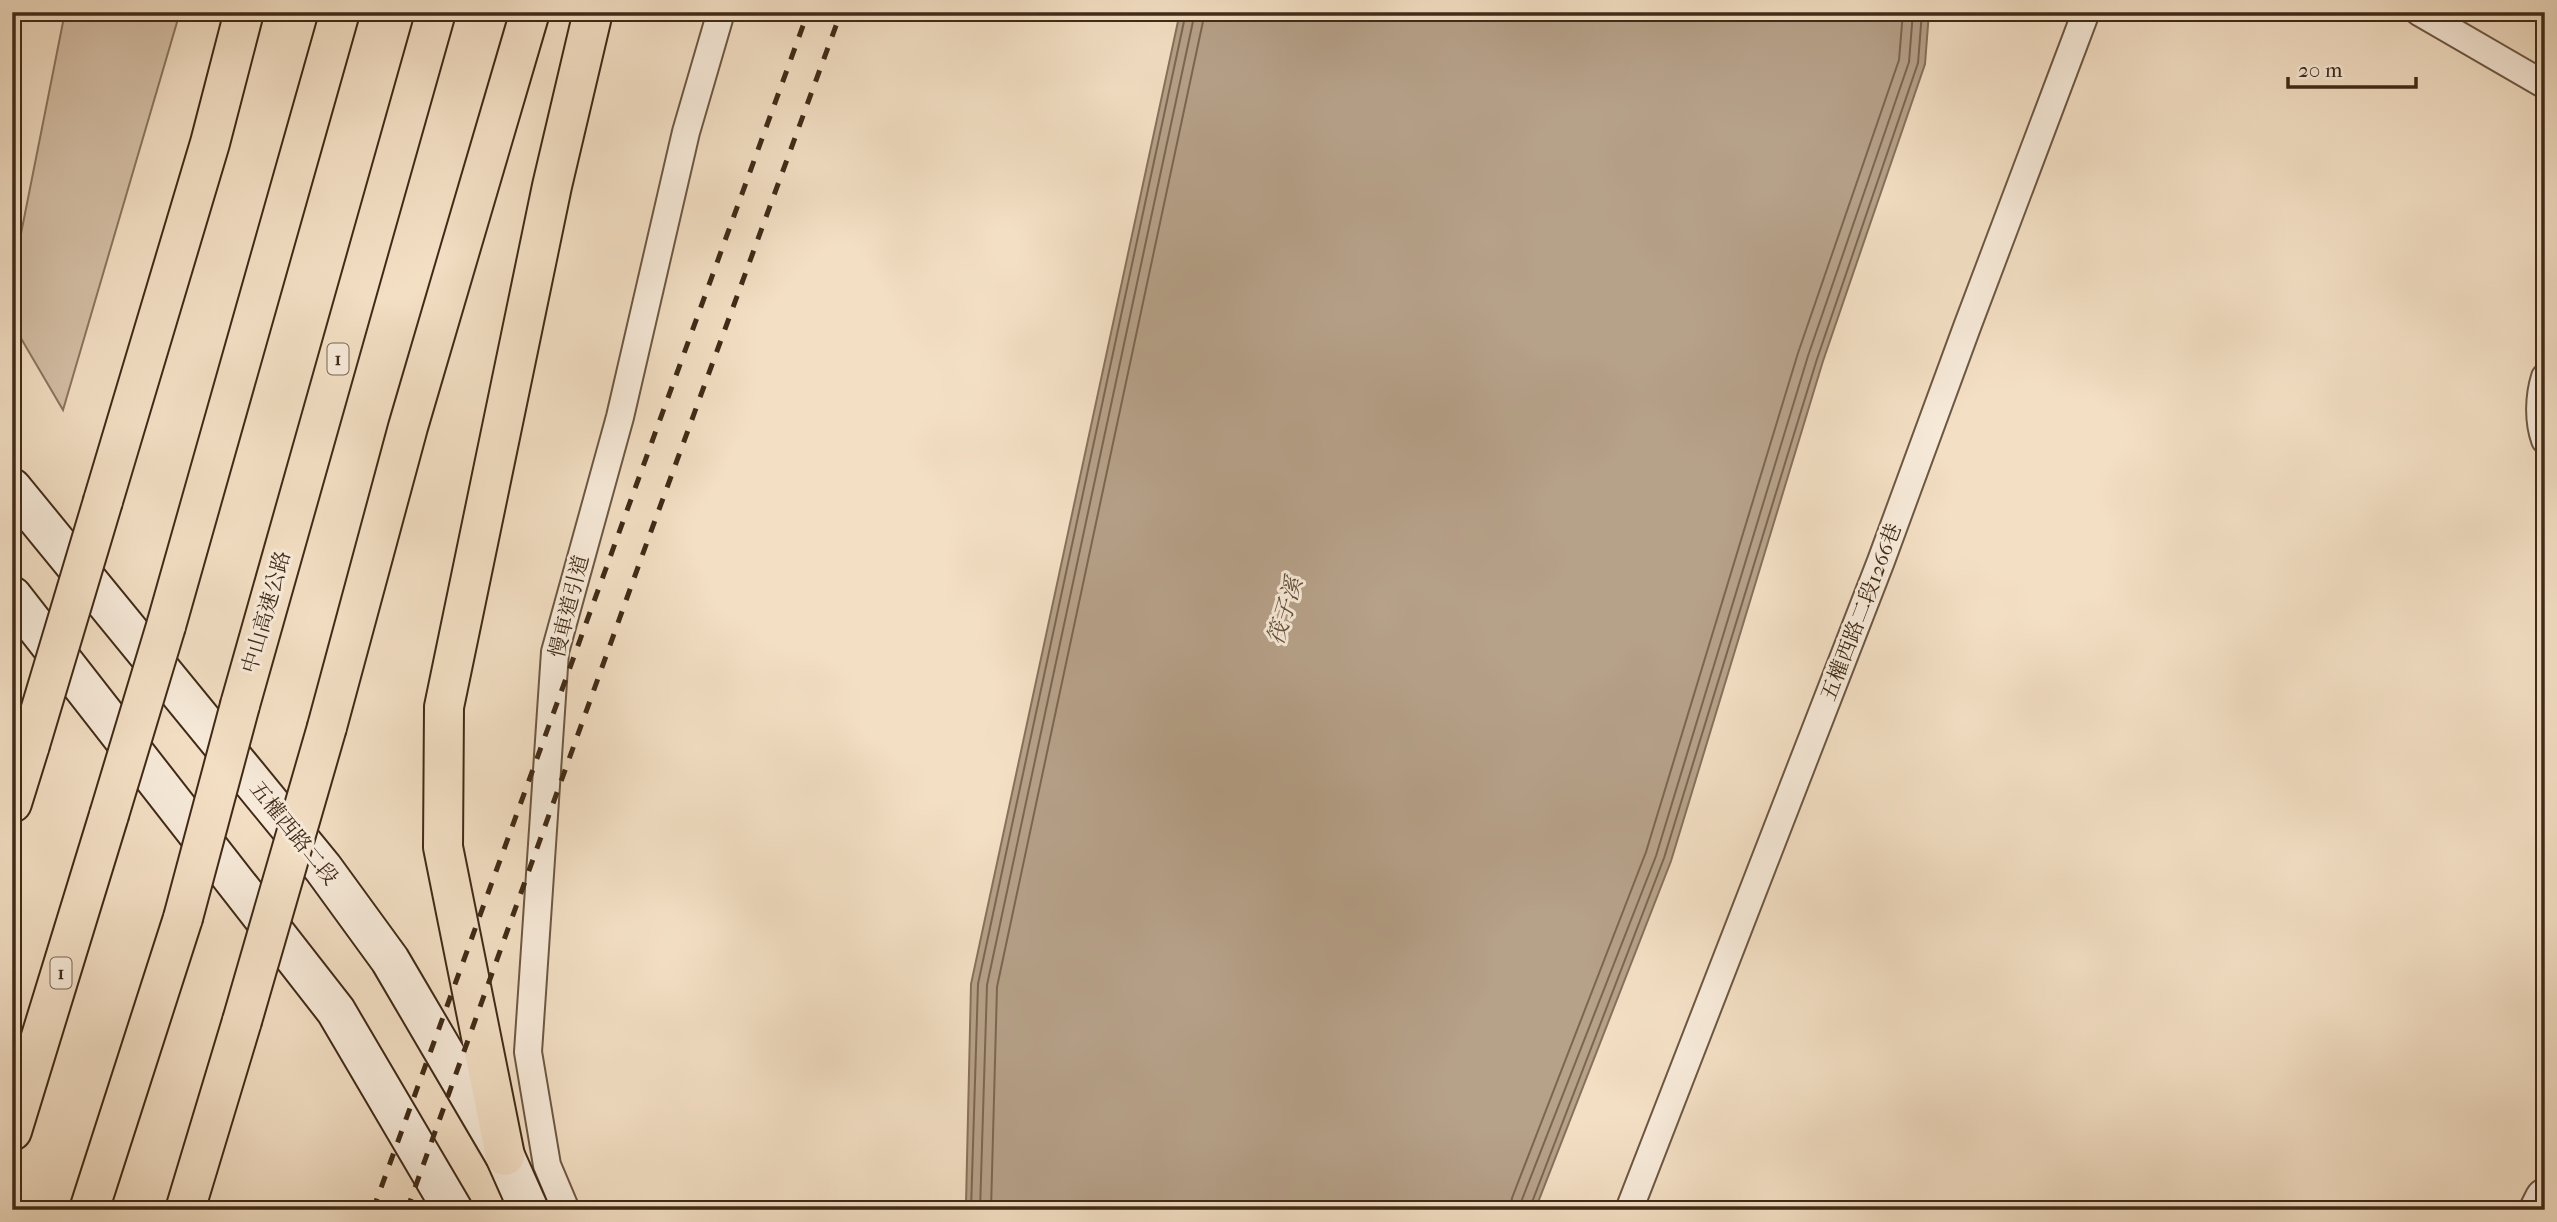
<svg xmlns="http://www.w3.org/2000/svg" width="2557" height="1222" font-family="'IM FELL French Canon','Noto Serif TC',serif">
<rect width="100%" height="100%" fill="#f3dfc4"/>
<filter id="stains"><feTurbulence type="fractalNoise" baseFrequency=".00286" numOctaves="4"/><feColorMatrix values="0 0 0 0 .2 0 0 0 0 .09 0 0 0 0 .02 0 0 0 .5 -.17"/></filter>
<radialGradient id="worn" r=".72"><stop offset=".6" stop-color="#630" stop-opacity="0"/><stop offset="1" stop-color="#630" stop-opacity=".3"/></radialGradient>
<path fill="#d5c0a7" stroke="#8a755f" stroke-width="2" d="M65 12H180L63 410 12 323V279Z"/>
<path fill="#b6a189" stroke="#87715b" stroke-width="2" d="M1180 12H1929L1925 64 1823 361 1671 861 1535 1210H964L966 1204 971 984Z"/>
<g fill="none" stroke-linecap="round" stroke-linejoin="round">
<path stroke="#7b6650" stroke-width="2" d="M971 1210 978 984 1186 12
M980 1210 987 985 1195 12
M991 1210 997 987 1205 12
M1510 1210 1512 1198 1646 852 1798 353 1899 60 1903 12
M1520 1210 1521 1202 1656 856 1808 356 1909 62 1913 12
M1529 1210 1664 858 1817 359 1918 63 1922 12"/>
<g stroke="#6d5742" stroke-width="30">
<path id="service" d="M2419 12 2545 85
M2545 377C2539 396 2538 421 2545 440
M566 1210 547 1165 528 1052 555 652 620 417 686 132 721 12
M1629 1210 1881 561 1967 327 2086 12"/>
</g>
<g stroke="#6d5742" stroke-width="42">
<path id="tertiary" d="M2539 1210 2545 1198"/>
</g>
<g stroke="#402a17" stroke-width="42">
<path id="secondary" d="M12 488 323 868 390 960 505 1156 529 1210
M12 596 336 1011 453 1210"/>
</g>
<g stroke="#402a17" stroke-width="42">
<path id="motorway" d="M103 501 210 143 244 12
M166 626 340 12
M240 705 436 12
M327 727 408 427 530 12
M12 803 30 745
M12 1131 109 815
M505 1156 443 847 444 707 552 186 593 12
M89 1210 183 918
M185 1210 242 1021"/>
</g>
<use href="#service" stroke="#f7ead9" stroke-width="26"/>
<use href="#tertiary" stroke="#f7ead9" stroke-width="38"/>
<use href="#secondary" stroke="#f7ead9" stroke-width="38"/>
<use href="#motorway" stroke="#f3dfc4" stroke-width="38"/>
<path stroke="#402a17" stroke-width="5" stroke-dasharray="12 12" stroke-linecap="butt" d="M373 1210 808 12
M407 1210 642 556 841 12"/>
<g stroke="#402a17" stroke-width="42" stroke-linecap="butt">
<path id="motorway-bridge" d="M30 745 103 501
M109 815 166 626
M183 918 240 705
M242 1021 327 727"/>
</g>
<use href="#motorway-bridge" stroke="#f3dfc4" stroke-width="38"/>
</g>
<g text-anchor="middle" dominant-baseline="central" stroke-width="6" stroke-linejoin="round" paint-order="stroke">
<g fill="#f7ead9" stroke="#776451" stroke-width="2">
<rect x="327.5" y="343.5" width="21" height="31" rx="5"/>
<rect x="50.5" y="957.5" width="21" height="31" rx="5"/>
</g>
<g font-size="19" font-weight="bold" fill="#402a17">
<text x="338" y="359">1</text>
<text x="61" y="973">1</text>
</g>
<g font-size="21" fill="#402a17" stroke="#f7ead9">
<text transform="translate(569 606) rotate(-76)">慢車道引道</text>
<text transform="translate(266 612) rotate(-74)">中山高速公路</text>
<text transform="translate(1861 612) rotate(-69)">五權西路二段1266巷</text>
<text transform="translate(294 833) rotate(51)">五權西路二段</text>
</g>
<g font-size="23" font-style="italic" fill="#634e39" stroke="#f7ead9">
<text transform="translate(1285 611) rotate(-73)">筏子溪</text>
</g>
</g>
<rect width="2557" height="1222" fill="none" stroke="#f3dfc4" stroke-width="42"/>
<rect x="14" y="14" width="2529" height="1194" fill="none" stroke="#402a17" stroke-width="3.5"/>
<rect x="21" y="21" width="2515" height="1180" fill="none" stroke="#402a17" stroke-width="2"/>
<path d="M2288 77v10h128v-10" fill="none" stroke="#402a17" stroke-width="3.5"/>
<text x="2298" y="77" font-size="21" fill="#402a17" stroke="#f7ead9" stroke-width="5" paint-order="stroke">20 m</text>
<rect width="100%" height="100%" filter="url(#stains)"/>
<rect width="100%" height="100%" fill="url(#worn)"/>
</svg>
